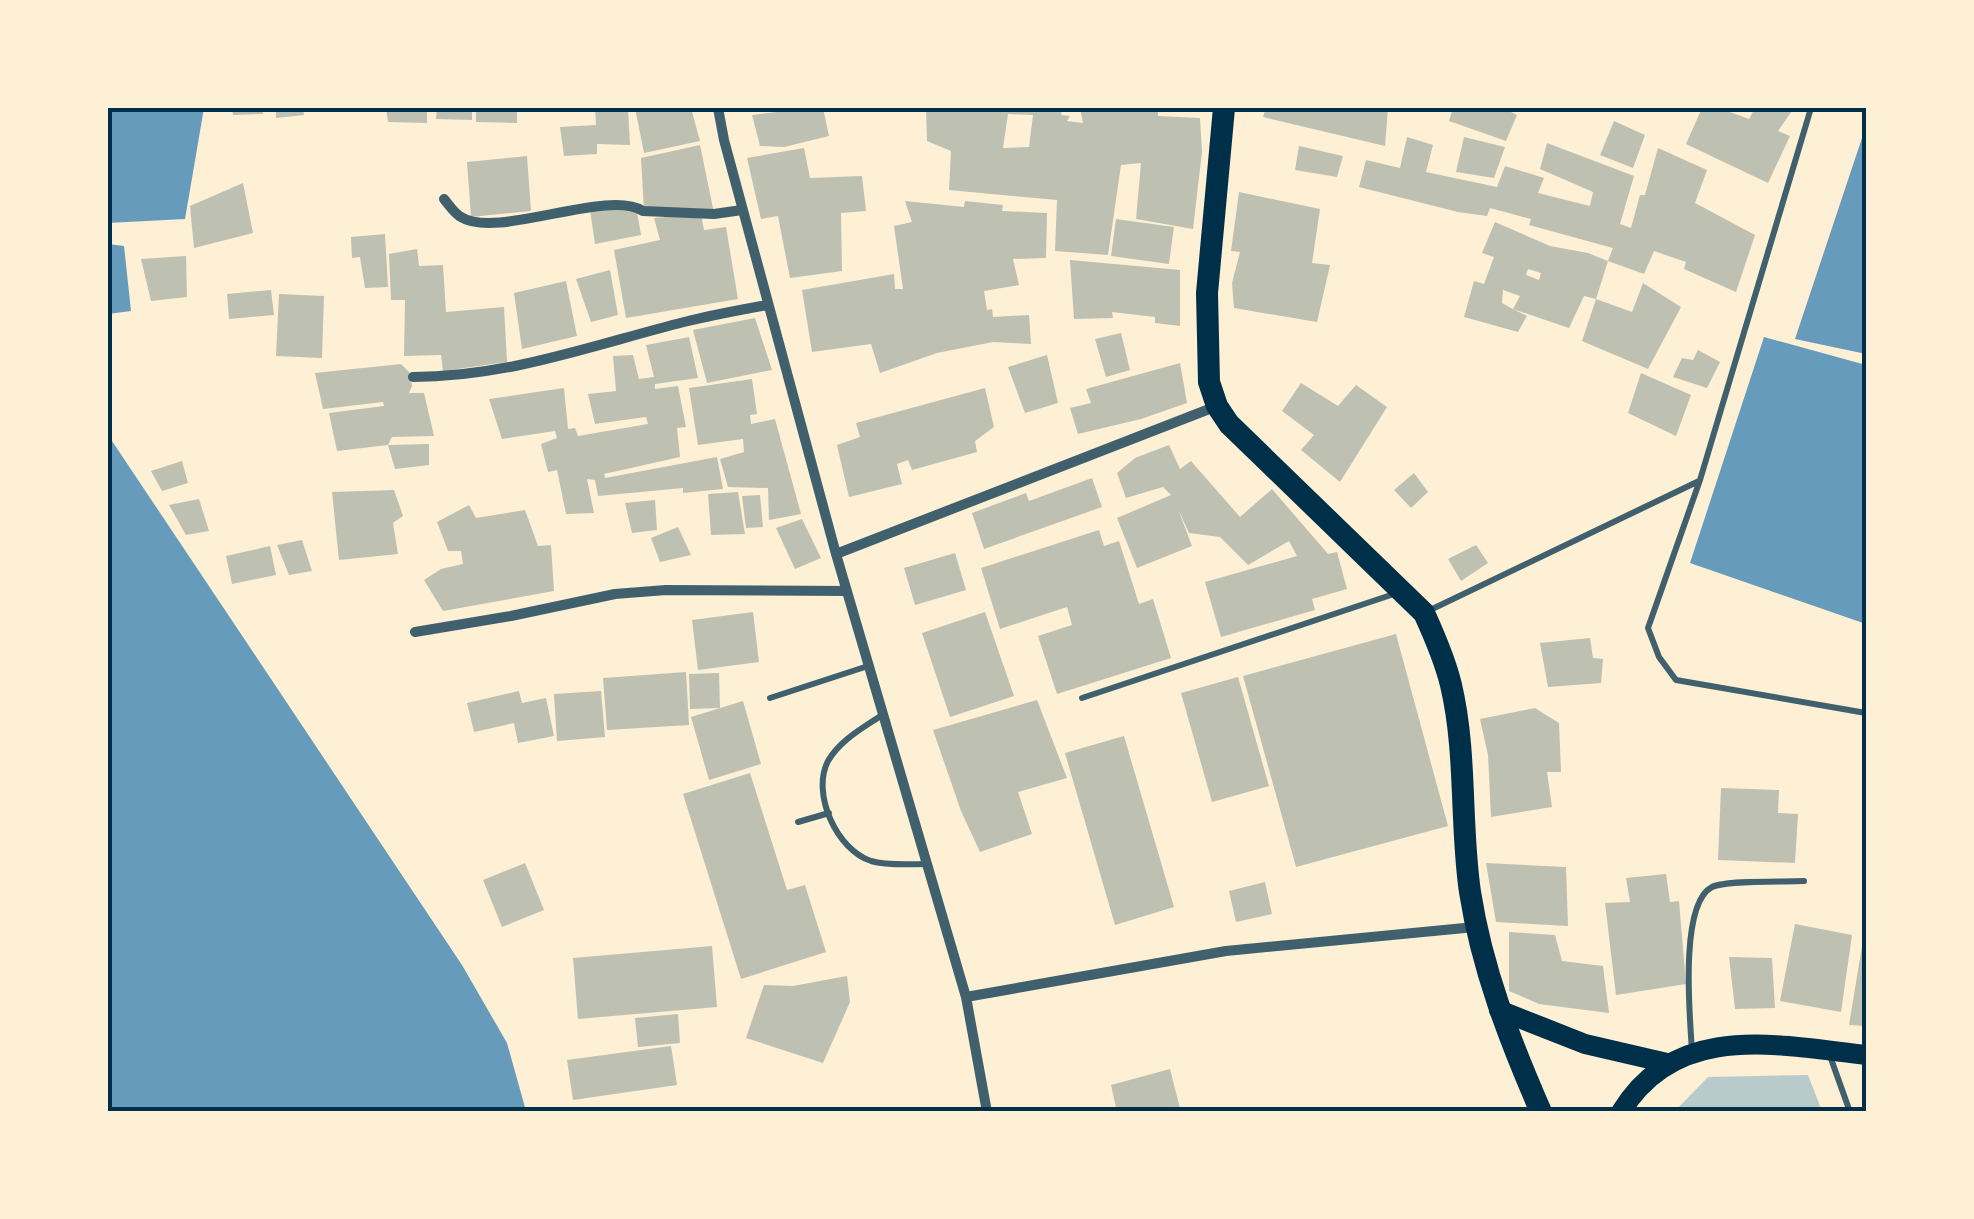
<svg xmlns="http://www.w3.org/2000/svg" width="1974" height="1219" font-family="Manrope,sans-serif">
<rect width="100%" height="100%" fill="#fdf0d5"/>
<path fill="#b9caca" d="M1808 1075 1822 1111H1675L1708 1077Z"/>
<path fill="#669bbc" d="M108 108H204L185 219 108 223Z
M1866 126V354L1795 339Z
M108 244 124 246 131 311 108 314Z
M1764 337 1866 365V624L1690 563Z
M108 435 462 965 507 1043 526 1111H108Z"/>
<path fill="#bec0b2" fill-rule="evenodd" d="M232 108H262L263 114 233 115Z
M276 108H303L304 115 276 118Z
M386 108H427V123L388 122Z
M437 108H472V120L436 119Z
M476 108H517V123L476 122Z
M595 108H628L630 145 597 144V154L564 156 560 127 596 125Z
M635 108H691L700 141 644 153Z
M777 108H823L829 136 784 147 760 146 752 115 777 112Z
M926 108H1062L1061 115 1070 116 1067 121 1083 123 1080 108H1158V116L1200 118 1202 152 1193 229 1136 219 1141 163 1121 165 1108 255 1055 251 1057 200 949 190 951 151 927 141ZM1008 114 1033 115 1029 147 1003 148Z
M1266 108H1388L1385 146 1263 117Z
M1453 108H1503L1517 115 1506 141 1449 121Z
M1702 108H1719L1749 119 1755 108H1794L1778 131 1790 136 1768 183 1686 144Z
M1614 121 1645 135 1633 168 1600 155Z
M1407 137 1433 145 1426 172 1497 187 1505 166 1544 178 1538 193 1590 206 1593 192 1540 169 1547 143 1634 176 1620 224 1631 228 1640 195H1645L1658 148 1707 170 1695 203 1755 235 1736 292 1684 269 1686 262 1654 251 1644 274 1608 261 1613 248 1529 225 1531 219 1490 208 1487 216 1458 212 1359 187 1366 160 1400 168Z
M1464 137 1505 147 1494 178 1456 172Z
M700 145 714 213 644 211 641 158Z
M1299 146 1343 156 1337 177 1295 170Z
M804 148 810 178 862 176 866 211 841 213 842 271 790 278 778 216 761 219 747 158Z
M527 156 531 211 471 217 467 162Z
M243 183 253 233 194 248 190 206Z
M1239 192 1320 209 1312 263 1330 265 1317 322 1234 308 1232 283 1240 252 1231 251Z
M905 201 964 207 965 201 1003 205 1002 211 1047 213 1046 258 1013 259 1019 285 984 291 987 310 992 309 993 317 1029 315 1031 344 993 342 937 353 880 373 871 344 812 352 802 290 894 274 895 289H903L894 226 912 222Z
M636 206 641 235 595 244 590 210Z
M701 214 704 230 726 227 738 299 626 318 614 250 660 240 654 218Z
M1116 219 1174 227 1169 264 1111 256Z
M1495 222 1550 246 1588 253 1608 261 1596 299 1584 296 1569 328 1513 309 1520 296 1503 290 1502 303 1511 308 1527 316 1518 332 1464 317 1474 281 1484 284 1494 257 1482 253ZM1528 269 1541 273 1539 280 1526 275Z
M385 234 388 287 365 288 360 257 352 258 351 237Z
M417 249 419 266 443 265 446 312 504 307 507 362 443 371 441 355 404 356 405 300H391L389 254Z
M186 256 187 297 151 301 141 259Z
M1070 260 1180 270V326L1155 323V317L1112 312 1113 318 1074 319Z
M610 270 618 315 591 322 576 279Z
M566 281 577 336 522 349 514 293Z
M1643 283 1681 307 1648 369 1582 341 1596 299 1632 312Z
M271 290 274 315 229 319 227 294Z
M279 294 324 296 322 358 276 356Z
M755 318 772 370 707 383 693 330Z
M1121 333 1130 370 1106 377 1095 339Z
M689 337 698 378 655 384V389L678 386 686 427 677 428 680 457 604 474 605 478 717 457 723 489 683 493V488L598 496 595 480 587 479 594 513 566 514 557 470 548 472 541 444 557 438 555 431 502 439 489 399 564 388 568 429 575 428 578 436 648 424 646 417 595 424 588 394 616 391 613 356 633 355 639 379 654 377 646 345Z
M1698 350 1720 362 1707 388 1673 377 1682 358 1693 360Z
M1047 355 1058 403 1025 413 1008 367Z
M1180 363 1187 403 1141 419 1078 434 1070 408 1091 403 1086 389Z
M401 364 410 373 412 386 409 393H424L434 436 392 437 388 445 429 444V465L395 469 388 445 337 451 329 413 384 406 383 402 323 409 315 373Z
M1641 373 1691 395 1676 436 1628 413Z
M752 379 757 414 750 415 751 424 775 419 801 514 769 520 768 488 728 487 720 459 744 452 743 439 698 445 689 388Z
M1301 383 1338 406 1356 385 1387 407 1340 482 1301 450 1314 435 1282 411Z
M985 388 994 427 975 441 977 452 912 470 908 460 897 464 902 484 849 497 837 445 860 437 856 423Z
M1169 445 1180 469 1191 461 1240 517 1272 489 1328 554 1337 552 1347 589 1312 599 1315 610 1221 637 1205 582 1297 556 1289 541 1248 565 1220 537 1189 533 1178 509 1192 546 1137 568 1117 518 1171 495 1163 487 1126 498 1117 473 1135 458Z
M182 461 188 483 162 491 151 471Z
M1414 473 1428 492 1411 508 1394 490Z
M1092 478 1102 507 984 549 972 513 1026 493 1029 501Z
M394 490 403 516 393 523 398 554 339 560 332 492Z
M738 492 745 534 711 535 708 494Z
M760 495 763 527 746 528 742 496Z
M199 499 209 531 186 535 169 505Z
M655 500 657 530 632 533 625 503Z
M469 505 476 518 525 510 538 546 551 545 554 591 443 611 424 580 441 569 463 564 461 551H448L437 522Z
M802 519 821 558 795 569 776 528Z
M678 527 691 555 660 562 651 538Z
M1099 530 1104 546 1119 541 1139 604 1153 599 1171 658 1057 694 1038 636 1072 625 1067 607 1000 629 981 568Z
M302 540 312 571 289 575 277 545Z
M1476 545 1488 563 1461 581 1448 559Z
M270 546 276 575 232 584 226 556Z
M955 553 966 590 915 605 904 568Z
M753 612 759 662 698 670 692 620Z
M985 612 1014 696 950 717 922 633Z
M1396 634 1448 826 1296 867 1243 676Z
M1590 638 1593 658 1603 659 1601 683 1548 687 1540 643Z
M686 672 689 725 607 730 603 678Z
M719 673 720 708 690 709 689 674Z
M1238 677 1269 786 1212 802 1181 693Z
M519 691 522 703 546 698 554 736 518 743 514 723 474 732 467 703Z
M601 691 605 737 557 741 554 694Z
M1037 700 1067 778 1018 792 1032 834 980 852 961 811 933 730Z
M743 701 761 764 709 780 691 717Z
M1535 708 1559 723 1561 772H1547L1552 807 1491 817 1488 755 1480 719Z
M1124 736 1174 907 1115 925 1065 753Z
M750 773 787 890 805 885 826 952 741 979 683 794Z
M1721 788 1779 790 1778 813 1798 814 1795 863 1718 860Z
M525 863 544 910 502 927 483 880Z
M1486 863 1566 867 1568 926 1496 922Z
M1666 874 1670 902 1679 901 1686 984 1616 995 1605 903 1630 902 1626 878Z
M1265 882 1272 914 1236 922 1229 891Z
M1795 924 1852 935 1841 1012 1780 1001Z
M1509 932 1555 935 1562 961 1603 966 1609 1013 1539 1004 1509 991Z
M1863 940H1866V1026L1849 1025Z
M712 946 717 1007 578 1019 573 958Z
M1729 957 1772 958 1775 1008 1735 1009Z
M847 976 850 1002 823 1063 746 1038 764 985 793 986Z
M678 1014 680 1043 638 1047 635 1018Z
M671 1046 677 1085 573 1100 567 1060Z
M1170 1069 1181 1112H1117L1111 1085Z"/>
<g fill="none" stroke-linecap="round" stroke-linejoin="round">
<path stroke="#3f606c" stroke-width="6" d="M1811 108 1700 480 1648 628 1659 657 1676 680 1866 713
M1426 612 1699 481
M770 698 868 666
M1082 698 1394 594
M882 715C863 728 840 740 828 761 811 794 837 850 871 861 888 866 910 864 927 864
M798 822 829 813
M1692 1051C1690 1018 1679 904 1712 887 1726 880 1785 882 1804 881
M1830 1056 1850 1112"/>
<path stroke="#3f606c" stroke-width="10" d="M718 108 724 140 836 554 966 997 987 1112
M444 199C449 205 455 214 461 217 497 240 608 188 643 211L714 214 742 210
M413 377C508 377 593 345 684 322 712 315 740 310 767 305
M836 554 1217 406
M415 632 511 616 615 594 666 590 847 591
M966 997 1226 951 1475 927"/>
<path stroke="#003049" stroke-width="20" d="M1499 1010 1585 1044 1667 1063
M1621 1112C1676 1021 1777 1045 1866 1055"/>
<path stroke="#003049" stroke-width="22" d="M1224 108 1207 293 1209 382 1217 406 1229 424 1424 613C1435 637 1445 660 1451 685 1467 753 1460 824 1470 892 1482 969 1510 1041 1541 1112"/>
</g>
<rect width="1974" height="1219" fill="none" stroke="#fdf0d5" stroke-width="220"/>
<rect x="110" y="110" width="1754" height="999" fill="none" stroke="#003049" stroke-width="4"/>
</svg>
